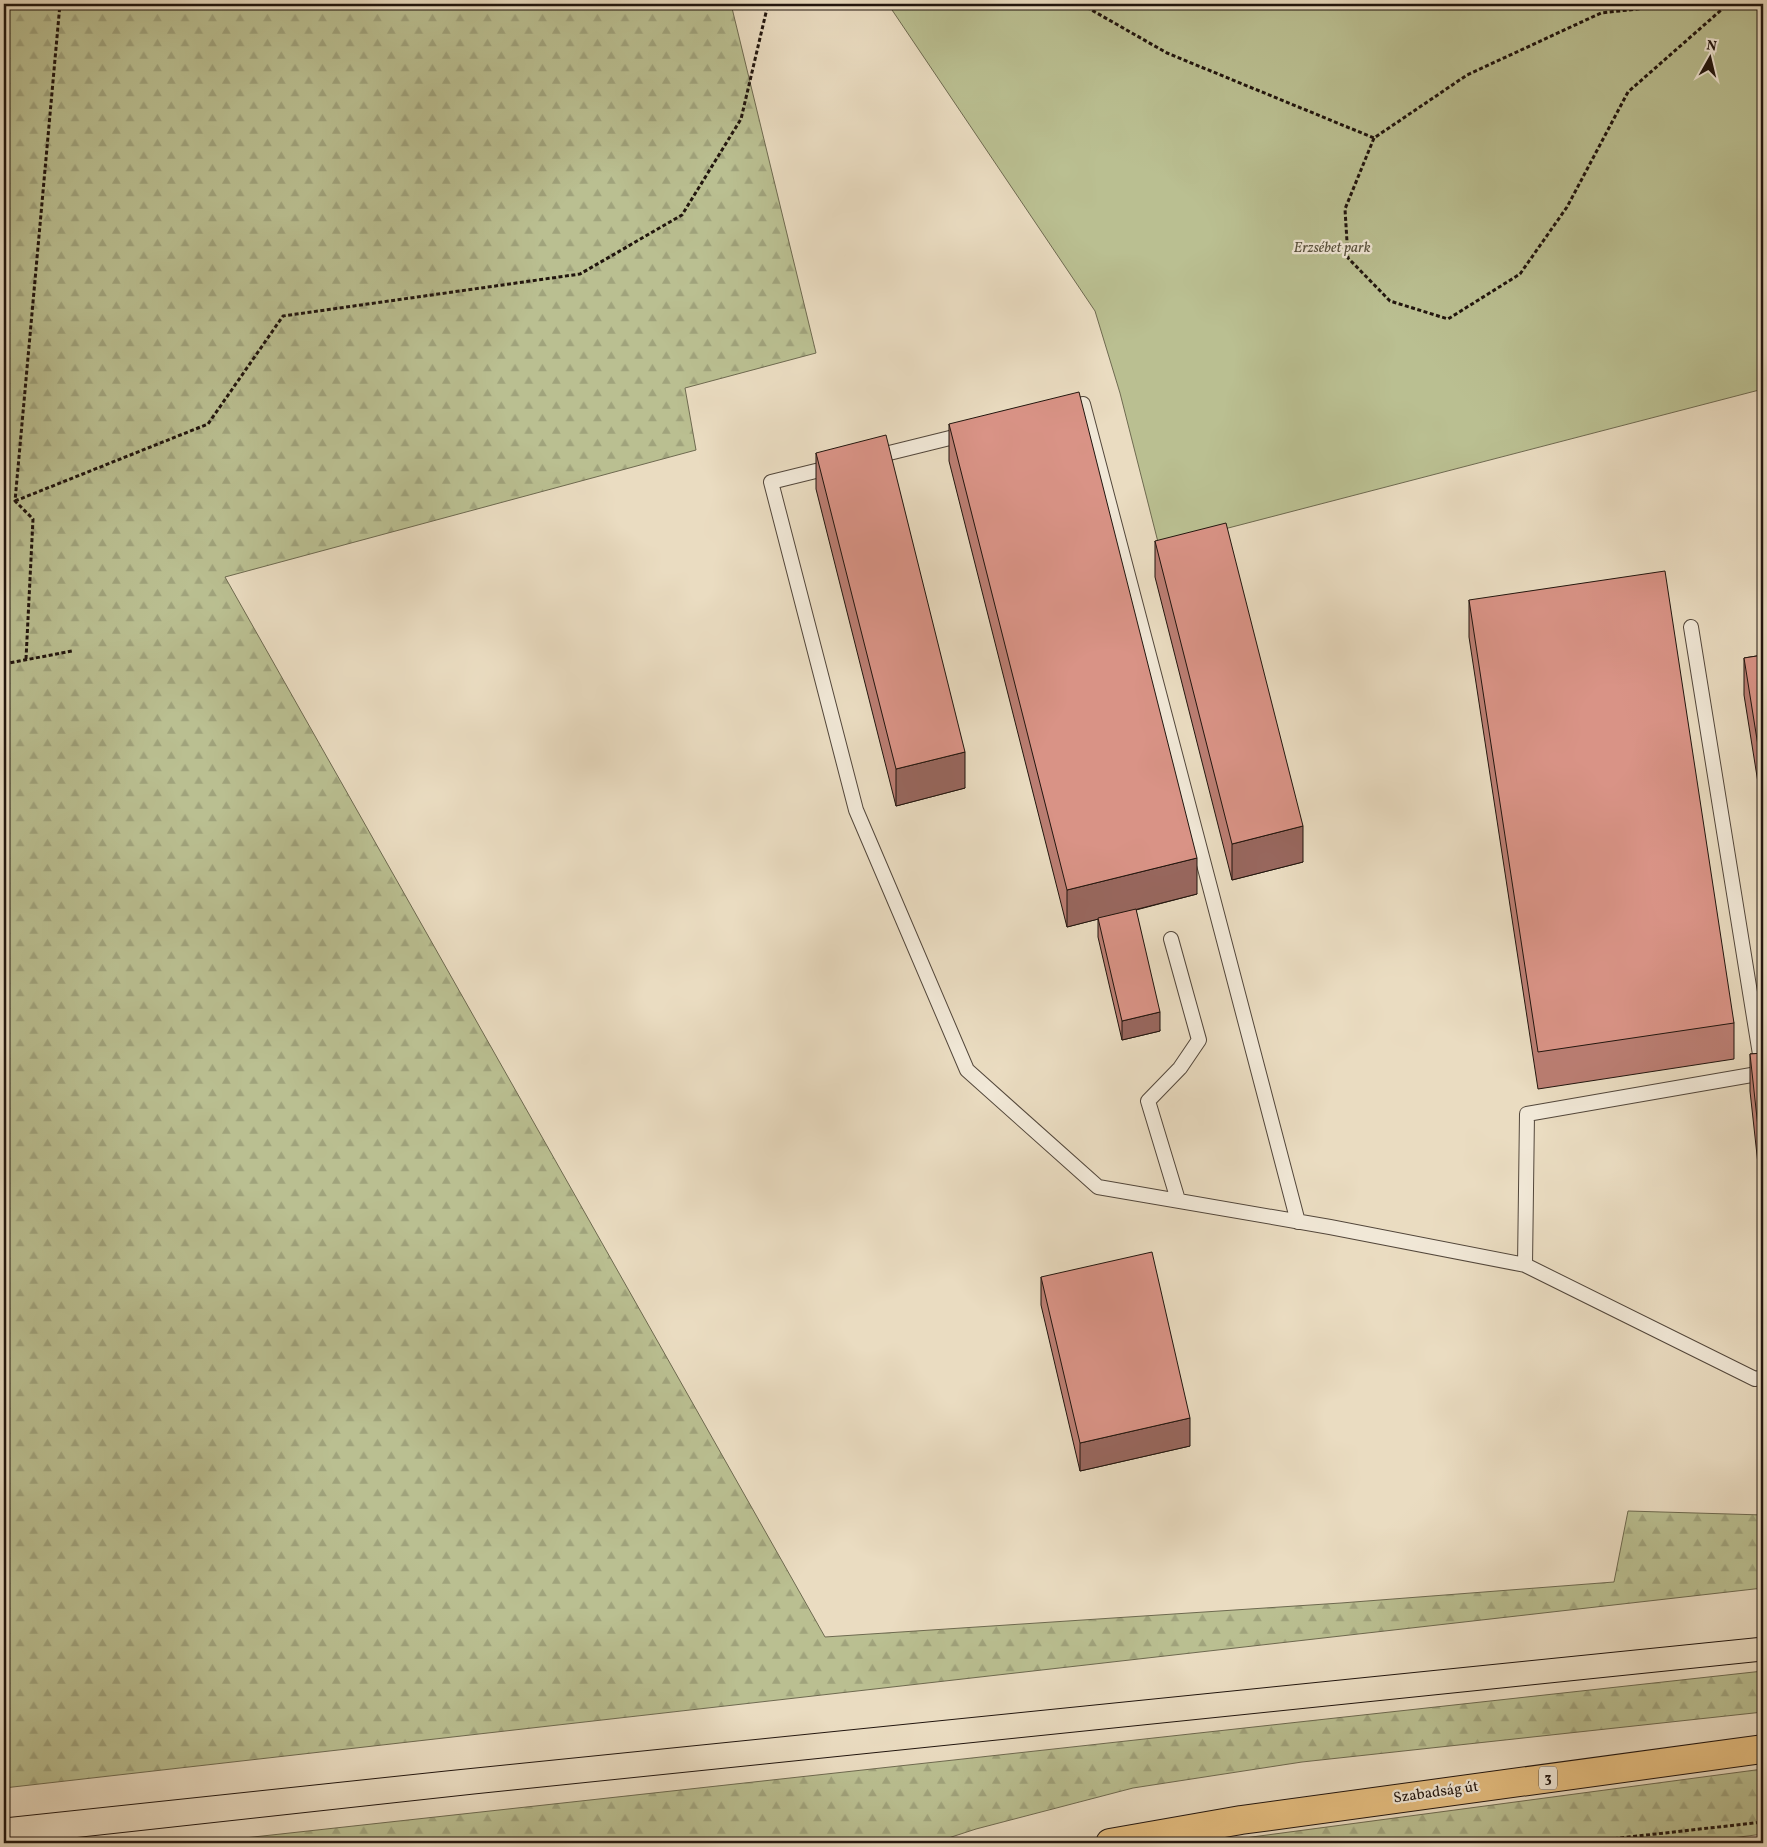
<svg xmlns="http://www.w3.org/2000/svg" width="1767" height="1847" font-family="Vollkorn,serif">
<defs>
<pattern id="forest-firs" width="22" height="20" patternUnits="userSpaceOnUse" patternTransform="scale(1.25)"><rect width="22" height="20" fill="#babf91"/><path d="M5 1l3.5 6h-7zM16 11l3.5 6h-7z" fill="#a0a37c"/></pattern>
</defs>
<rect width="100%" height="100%" fill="#eadcc1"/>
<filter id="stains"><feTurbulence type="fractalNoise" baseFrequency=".004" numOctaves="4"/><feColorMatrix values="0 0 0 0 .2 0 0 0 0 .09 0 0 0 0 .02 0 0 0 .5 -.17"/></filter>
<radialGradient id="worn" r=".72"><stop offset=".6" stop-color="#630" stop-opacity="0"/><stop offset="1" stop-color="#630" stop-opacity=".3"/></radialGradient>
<path fill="url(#forest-firs)" stroke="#6e6a50" d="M4 4H731L816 353 685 388 696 450 225 577 825 1637 1341 1603 1614 1582 1628 1511 1763 1515V1588L4 1788Z
M1763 1671V1712L1302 1762 1133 1788 976 1829 933 1843H199Z
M1763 1769V1834L1693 1843H1207Z"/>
<path fill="#babf91" stroke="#6e6a50" d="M888 4H1763V389L1159 546 1120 393 1095 311Z"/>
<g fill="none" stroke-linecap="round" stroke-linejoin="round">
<g stroke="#53473b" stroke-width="16">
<path id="lane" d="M1064 409 1083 404 1298 1222
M873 457 966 434
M832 467 771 482 856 810 967 1070 1098 1187 1330 1227 1525 1265 1755 1379 1763 1377
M1171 939 1199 1040 1180 1068 1148 1101 1178 1200
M1525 1265 1527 1114 1763 1073 1691 627"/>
</g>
<g stroke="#21150e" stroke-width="30">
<path id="primary" d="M1110 1843 1241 1820 1763 1749"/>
</g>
<path stroke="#21150e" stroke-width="3" stroke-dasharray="4 2.5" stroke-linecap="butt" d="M1081 4 1167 53 1374 138 1467 75 1601 13 1683 4
M1374 138 1345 209 1348 258 1390 301 1448 319 1520 274 1567 207 1628 92 1728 4
M15 501 208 424 283 316 580 274 682 215 741 119 768 4
M26 659 33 519 15 501 60 4
M4 664 72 651
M1575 1843 1763 1822"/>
<use href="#lane" stroke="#f1e8d7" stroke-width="14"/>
<use href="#primary" stroke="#e5be80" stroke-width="28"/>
<path stroke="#21150e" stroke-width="1" d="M4 1818 446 1771 1763 1637
M27 1843 474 1794 1763 1661"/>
</g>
<path fill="#bb7e73" stroke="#21150e" d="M949 424 1197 894 1136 910 1160 1031 1122 1040 1098 937V919L1067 927 949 461Z
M816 453 965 788 896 806 816 489Z
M1155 541 1303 862 1232 880 1155 577Z
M1469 600 1734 1023V1059L1538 1089 1469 637Z
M1763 655V814L1744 695V658Z
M1763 1053V1210L1750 1091V1054Z
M1041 1277 1190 1446 1080 1471 1041 1305Z"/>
<path fill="#98675e" stroke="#21150e" d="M965 752V788L896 806V769Z
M1303 826V862L1232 880V844Z
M1197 858V894L1067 927V890Z
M1160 1012V1031L1122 1040V1021Z
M1190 1418V1446L1080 1471V1443Z"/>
<path fill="#d99386" stroke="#21150e" d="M1079 392 1197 858 1067 890 949 424Z
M886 435 965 752 896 769 816 453Z
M1226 523 1303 826 1232 844 1155 541Z
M1665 571 1734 1023 1538 1052 1469 600Z
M1763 655V777L1744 658Z
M1136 909 1160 1012 1122 1021 1098 918Z
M1763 1053V1173L1750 1054Z
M1152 1252 1190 1418 1080 1443 1041 1277Z"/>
<g text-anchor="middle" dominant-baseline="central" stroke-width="4.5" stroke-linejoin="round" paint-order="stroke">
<rect fill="#f1e8d7" stroke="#5f544a" stroke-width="1" x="1539" y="1766.5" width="18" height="23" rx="4"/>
<g font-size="14" font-weight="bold" fill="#21150e">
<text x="1548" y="1778">3</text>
</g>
<g font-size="15" font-style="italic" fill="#57503c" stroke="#f1e8d7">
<text x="1332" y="248">Erzsébet park</text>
</g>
<g font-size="15" fill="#21150e" stroke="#f1e8d7">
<text transform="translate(1436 1793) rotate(-8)">Szabadság út</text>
</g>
</g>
<rect width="1767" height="1847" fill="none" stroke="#eadcc1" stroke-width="20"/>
<rect x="5" y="5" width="1757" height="1837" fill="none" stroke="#21150e" stroke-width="2.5"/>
<rect x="10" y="10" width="1747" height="1827" fill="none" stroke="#21150e"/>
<g transform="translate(1710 58) rotate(8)" stroke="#f1e8d7" stroke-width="4" paint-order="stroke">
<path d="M0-4L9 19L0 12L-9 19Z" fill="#21150e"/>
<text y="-8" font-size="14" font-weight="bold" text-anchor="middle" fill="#21150e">N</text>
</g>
<rect width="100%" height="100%" filter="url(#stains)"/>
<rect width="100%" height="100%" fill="url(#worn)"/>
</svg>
